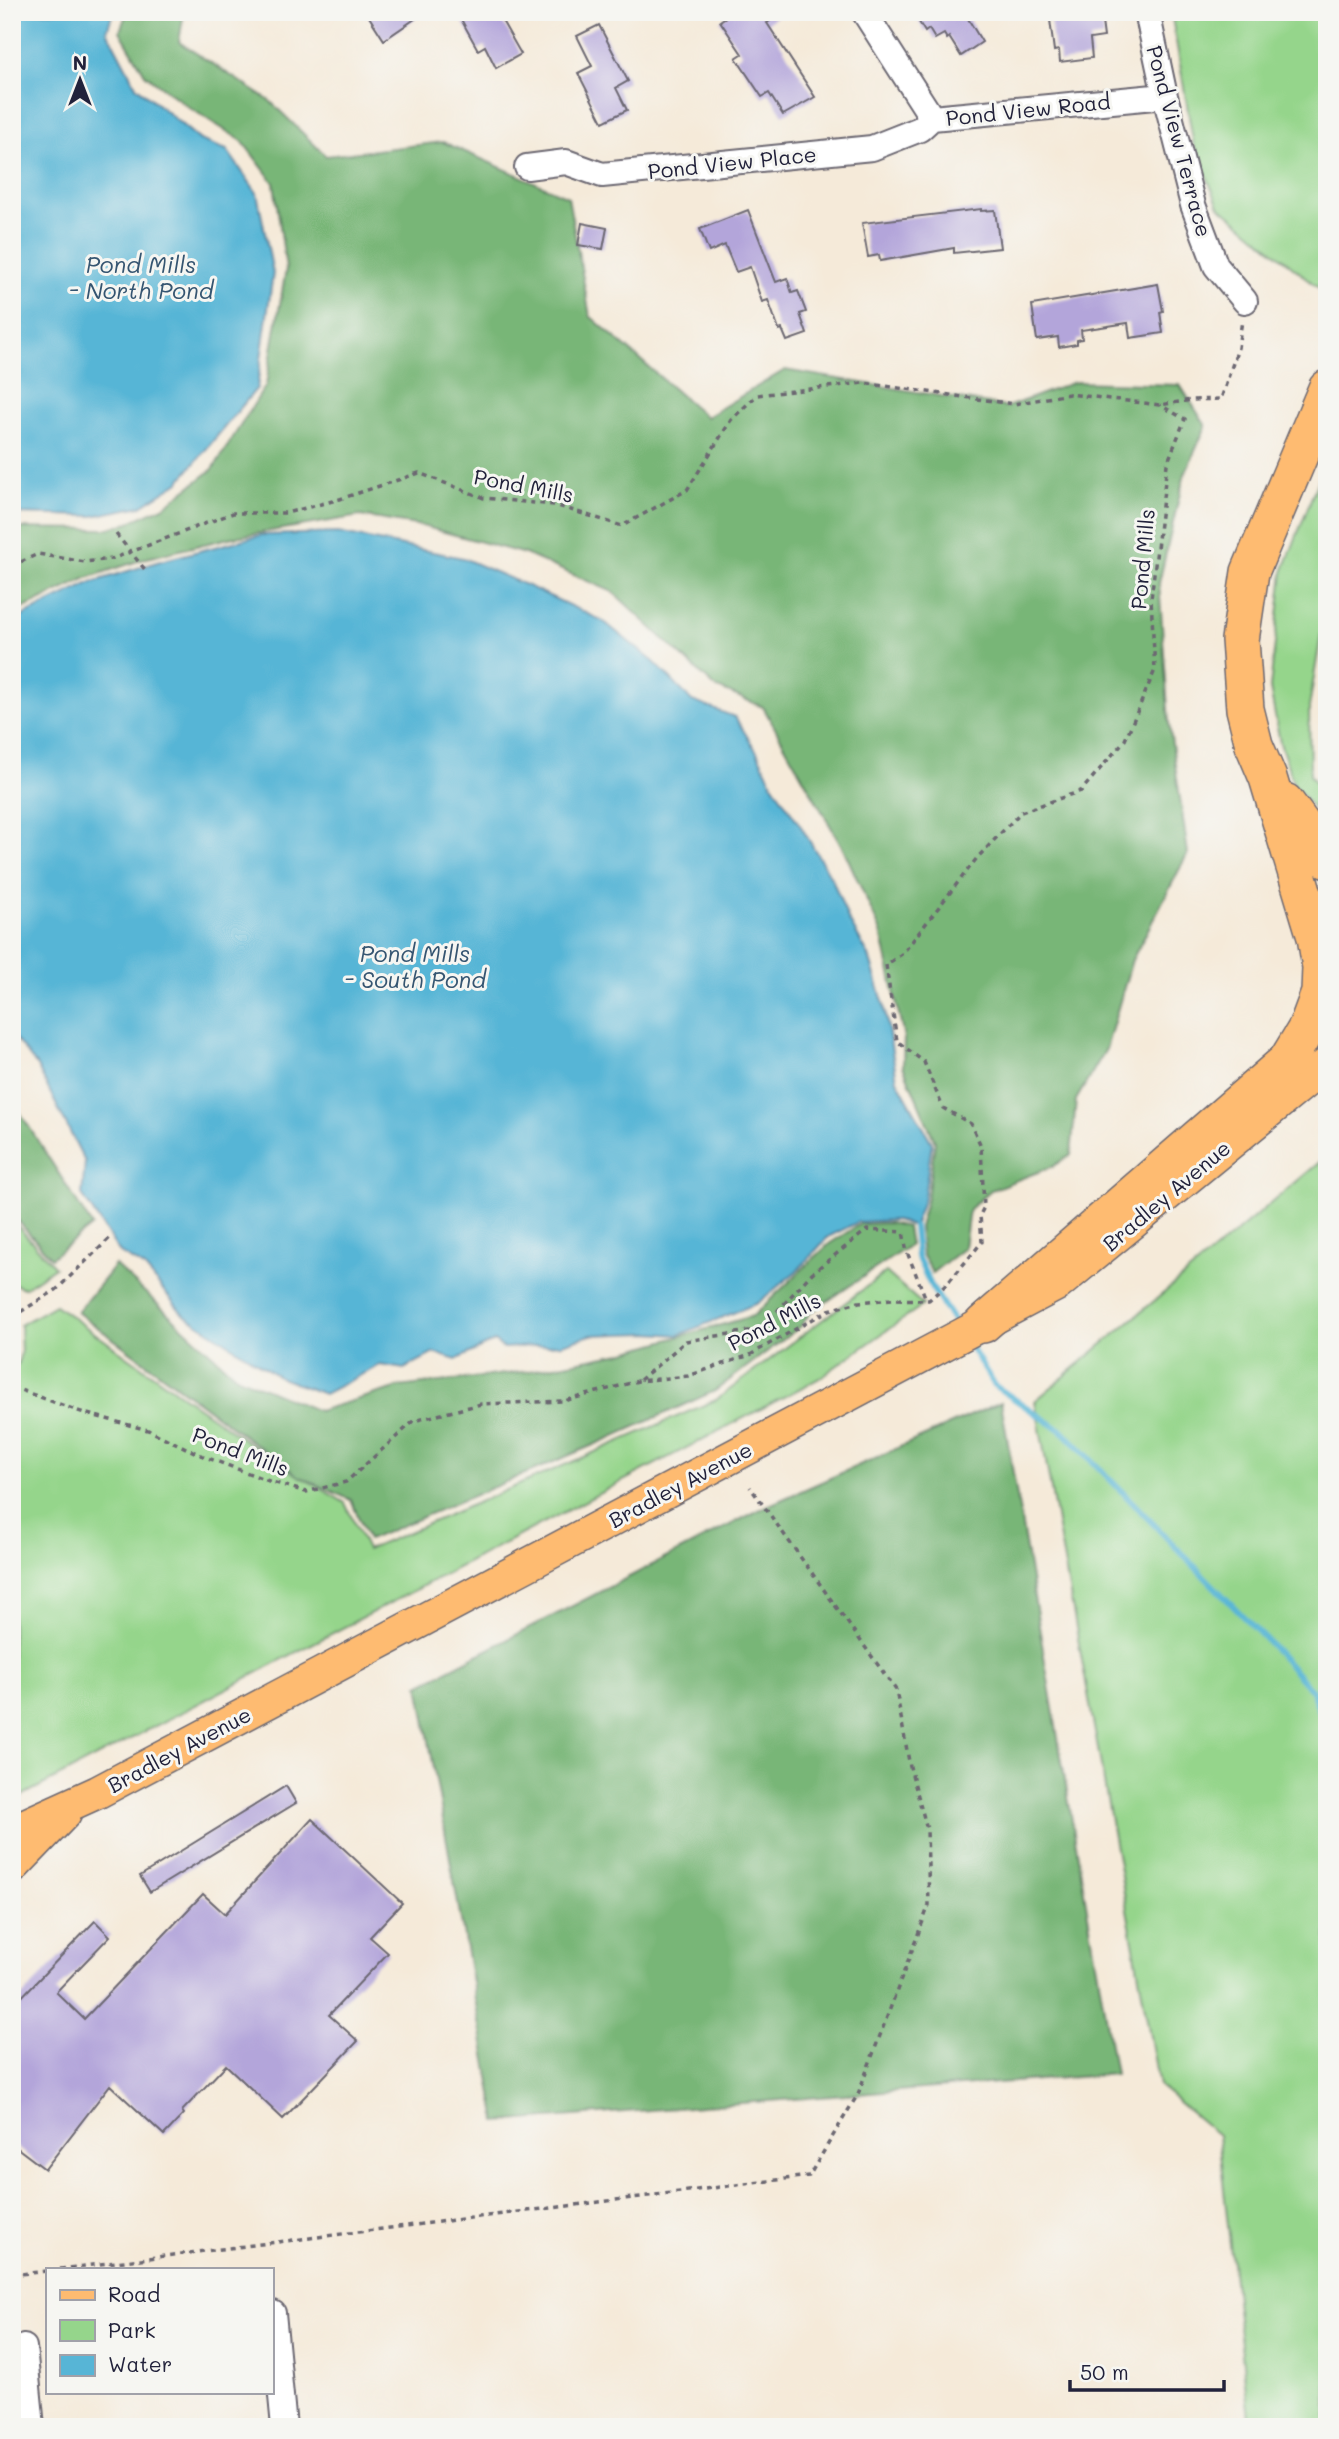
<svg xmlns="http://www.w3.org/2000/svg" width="1339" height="2439" font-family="Mali,sans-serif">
<rect width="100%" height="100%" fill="#f6f6f2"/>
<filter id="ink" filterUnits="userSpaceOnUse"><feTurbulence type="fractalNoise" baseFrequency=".0143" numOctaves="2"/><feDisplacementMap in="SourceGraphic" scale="14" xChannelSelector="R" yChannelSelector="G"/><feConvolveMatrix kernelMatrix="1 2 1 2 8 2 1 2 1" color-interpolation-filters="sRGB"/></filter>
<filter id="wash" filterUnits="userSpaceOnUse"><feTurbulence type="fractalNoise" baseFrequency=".00686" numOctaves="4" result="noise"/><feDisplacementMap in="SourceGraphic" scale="28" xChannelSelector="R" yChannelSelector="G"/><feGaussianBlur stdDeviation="1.57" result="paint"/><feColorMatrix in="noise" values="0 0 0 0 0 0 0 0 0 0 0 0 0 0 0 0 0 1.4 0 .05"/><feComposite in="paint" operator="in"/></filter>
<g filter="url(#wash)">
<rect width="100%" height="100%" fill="#f5ead9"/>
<path fill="#95d58b" stroke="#5c7c63" stroke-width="2" d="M1171 12H1327V279L1321 290 1219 206 1194 146Z
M1327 457V626L1321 635 1309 707 1310 775 1327 801V826L1294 785 1280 743 1270 688 1283 572Z
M1327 1156V2427H1250L1218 2135 1159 2086 1035 1401Z
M12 1220 55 1267 24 1288 12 1283Z
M886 1272 923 1305 818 1379 12 1801V1367L17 1366 21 1353 20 1325 55 1305 273 1460 345 1503 367 1550 716 1400Z"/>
<path fill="#78b677" stroke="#4d6c59" stroke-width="2" d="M127 12H184L179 42 270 101 326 156 443 142 568 197 590 316 706 417 785 370 1007 407 1074 382 1180 385 1206 426 1184 476 1159 583 1169 723 1188 853 1132 960 1106 1049 1076 1100 1071 1155 1051 1167 991 1190 969 1209 964 1248 932 1273 922 1254 919 1227 927 1197 935 1142 903 1066 904 1038 881 932 844 850 763 707 715 687 613 592 525 554 422 526 360 516 229 538 147 558 87 578 12 614V528L105 529 125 524 163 507 213 469 266 385 286 269 274 183 242 141 190 108 145 74 120 31Z
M12 1100 92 1226 51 1258 12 1214Z
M889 1223 907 1227 910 1245 810 1313 801 1326 715 1391 608 1439 368 1540 351 1500 300 1477 77 1312 115 1265 236 1376 318 1411 399 1387 529 1371 621 1353 753 1316 829 1244 860 1224Z
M1001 1402 1115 2074 497 2122 419 1685 765 1507Z"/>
<path fill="#57b5d6" stroke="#3c6c88" stroke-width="2" d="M12 12H113L107 31 136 86 200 140 227 150 257 193 273 273 257 388 179 482 141 506 93 516 12 514Z
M338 533 463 558 530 587 603 621 654 662 692 701 735 717 757 752 773 785 802 828 833 881 848 919 869 956 884 1005 897 1080 932 1143 924 1197 914 1227 896 1220 858 1222 828 1237 799 1269 758 1303 679 1335 648 1333 591 1335 562 1344 503 1348 494 1341 456 1360 434 1353 404 1369 380 1365 324 1394 281 1378 183 1314 145 1268 120 1253 82 1195 85 1162 37 1066 12 1035V623L26 614 90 583 160 561 261 535Z"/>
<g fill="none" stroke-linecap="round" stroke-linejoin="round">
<path stroke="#57b5d6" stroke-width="6" d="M914 1227 917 1256 932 1288 957 1326
M967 1341 995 1386 1065 1433 1270 1644 1312 1691 1327 1729"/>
</g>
<g id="blocks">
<path fill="#b3a5da" d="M366 12H425L384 40Z
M457 12H497L521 54 496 68 485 46 478 50Z
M733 12H783L767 23 815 97 783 115 769 93 762 97 736 58 742 54 720 21Z
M913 12H964L982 42 961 56 949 37 947 39 944 34 935 39 929 29 925 32Z
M1049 12H1078L1079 17 1101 14 1104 37 1090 39 1092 58 1060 62 1059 50 1054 51Z
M599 25 628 81 616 88 627 110 603 122 578 73 592 66 577 36Z
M981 209V211L995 210 1000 248 954 253V248L880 261 879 255 868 257 862 223Z
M748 210 776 282 787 278 792 293 798 291 806 312 800 314 807 334 787 341 782 329 779 330 768 300 762 302 750 267 736 272 725 245 709 252 700 229Z
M582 223 607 228 603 249 578 245Z
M1158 284 1163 311 1160 312 1163 333 1130 338 1128 323 1081 330 1082 339 1077 340V344L1059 347 1058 337 1037 340 1032 305Z
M286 1786 296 1803 150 1892 140 1876Z
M312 1819 402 1903 370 1937 388 1953 329 2015 358 2041 283 2119 226 2065 182 2111 184 2114 164 2135 110 2085 45 2169 12 2144V2007L95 1921 110 1936 56 1992 84 2019 203 1894 225 1914Z"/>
</g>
</g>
<g filter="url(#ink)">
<use href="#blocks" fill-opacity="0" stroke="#6c6872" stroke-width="2"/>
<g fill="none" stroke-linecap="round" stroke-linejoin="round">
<g stroke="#6c6872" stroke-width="28">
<path id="minor" d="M864 12 932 118 1165 96
M1147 12 1165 96 1193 205 1216 266 1245 301
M527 167 566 162 602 175 872 148 920 129 932 118
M273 2313 284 2427
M24 2347 32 2427"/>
</g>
<g stroke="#6c6872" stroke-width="35">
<path id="major" d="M12 1831 98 1792 1058 1284 1327 1064
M12 1868 65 1813"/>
</g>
<g stroke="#6c6872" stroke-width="40">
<path id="highway" d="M1285 802 1327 859
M983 1324 1287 1061 1307 1028 1320 993 1321 967 1316 937 1268 778 1254 745 1245 709 1240 640 1250 572 1327 389"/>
</g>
<path stroke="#6c6872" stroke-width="3.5" stroke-dasharray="5 5" stroke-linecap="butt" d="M116 534 147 572
M12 566 38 554 85 562 112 559 233 513H286L340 499 419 473 484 498 555 505 622 526 687 490 731 420 757 395 863 383 1014 404 1069 394 1160 405 1192 400 1221 399 1238 348 1242 320
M12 1317 56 1290 110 1238
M640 1380 686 1341 761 1329 812 1273 867 1230 903 1232 907 1252 926 1299
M12 1387 84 1413 148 1430 203 1456 269 1481 306 1492 346 1482 414 1421 481 1404 564 1401 638 1381 688 1376 750 1355 829 1310 859 1302 893 1299 929 1300 948 1283 982 1242 980 1215 984 1207 981 1146 971 1124 943 1108 924 1062 897 1041 886 965 903 953 977 858 1021 812 1081 791 1125 740 1155 670 1151 599 1167 464 1185 419 1160 405
M60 2269 809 2176 858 2094 929 1905 927 1829 910 1767 896 1690 750 1487
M12 2275 47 2271"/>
<use href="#minor" stroke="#fff" stroke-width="24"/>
<use href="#major" stroke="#febb71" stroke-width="32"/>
<use href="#highway" stroke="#febb71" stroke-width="37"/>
</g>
</g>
<g text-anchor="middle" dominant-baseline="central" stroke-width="6" stroke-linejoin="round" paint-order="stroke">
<g font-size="21" fill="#22223b" stroke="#f6f6f2">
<text transform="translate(1028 109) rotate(-6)">Pond View Road</text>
<text transform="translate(1180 141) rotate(75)">Pond View Terrace</text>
<text transform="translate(732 162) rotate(-6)">Pond View Place</text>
<text transform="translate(524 485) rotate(11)">Pond Mills</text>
<text transform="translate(1142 559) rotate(-85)">Pond Mills</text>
<text transform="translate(1166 1195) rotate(-40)">Bradley Avenue</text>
<text transform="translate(774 1321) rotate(-27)">Pond Mills</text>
<text transform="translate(241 1451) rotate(21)">Pond Mills</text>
<text transform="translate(680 1484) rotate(-28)">Bradley Avenue</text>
<text transform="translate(179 1749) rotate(-28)">Bradley Avenue</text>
</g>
<g font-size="23" font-style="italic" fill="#355571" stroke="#f6f6f2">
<text x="141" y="264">Pond Mills<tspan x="141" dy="26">- North Pond</tspan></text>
<text x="415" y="953">Pond Mills<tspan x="415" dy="26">- South Pond</tspan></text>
</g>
</g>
<rect width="1339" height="2439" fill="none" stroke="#f6f6f2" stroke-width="42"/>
<rect x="46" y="2268" width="228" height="126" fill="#f6f6f2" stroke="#a1a1a9" stroke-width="2"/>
<rect x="60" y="2290" width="35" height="10" fill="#febb71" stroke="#a1a1a9" stroke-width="2"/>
<text x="108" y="2302" font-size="21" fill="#22223b">Road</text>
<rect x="60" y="2320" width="35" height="21" fill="#95d58b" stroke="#a1a1a9" stroke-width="2"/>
<text x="108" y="2338" font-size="21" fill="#22223b">Park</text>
<rect x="60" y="2355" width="35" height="21" fill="#57b5d6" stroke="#a1a1a9" stroke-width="2"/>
<text x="108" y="2372" font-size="21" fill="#22223b">Water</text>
<g transform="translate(80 80)" stroke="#f6f6f2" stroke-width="5" paint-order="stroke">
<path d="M0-5L12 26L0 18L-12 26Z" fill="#22223b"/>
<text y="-10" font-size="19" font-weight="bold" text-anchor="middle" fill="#22223b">N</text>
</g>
<path d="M1070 2380v10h154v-10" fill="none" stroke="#22223b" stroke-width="3.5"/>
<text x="1080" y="2380" font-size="21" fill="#22223b" stroke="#f6f6f2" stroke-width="5" paint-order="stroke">50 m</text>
</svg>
